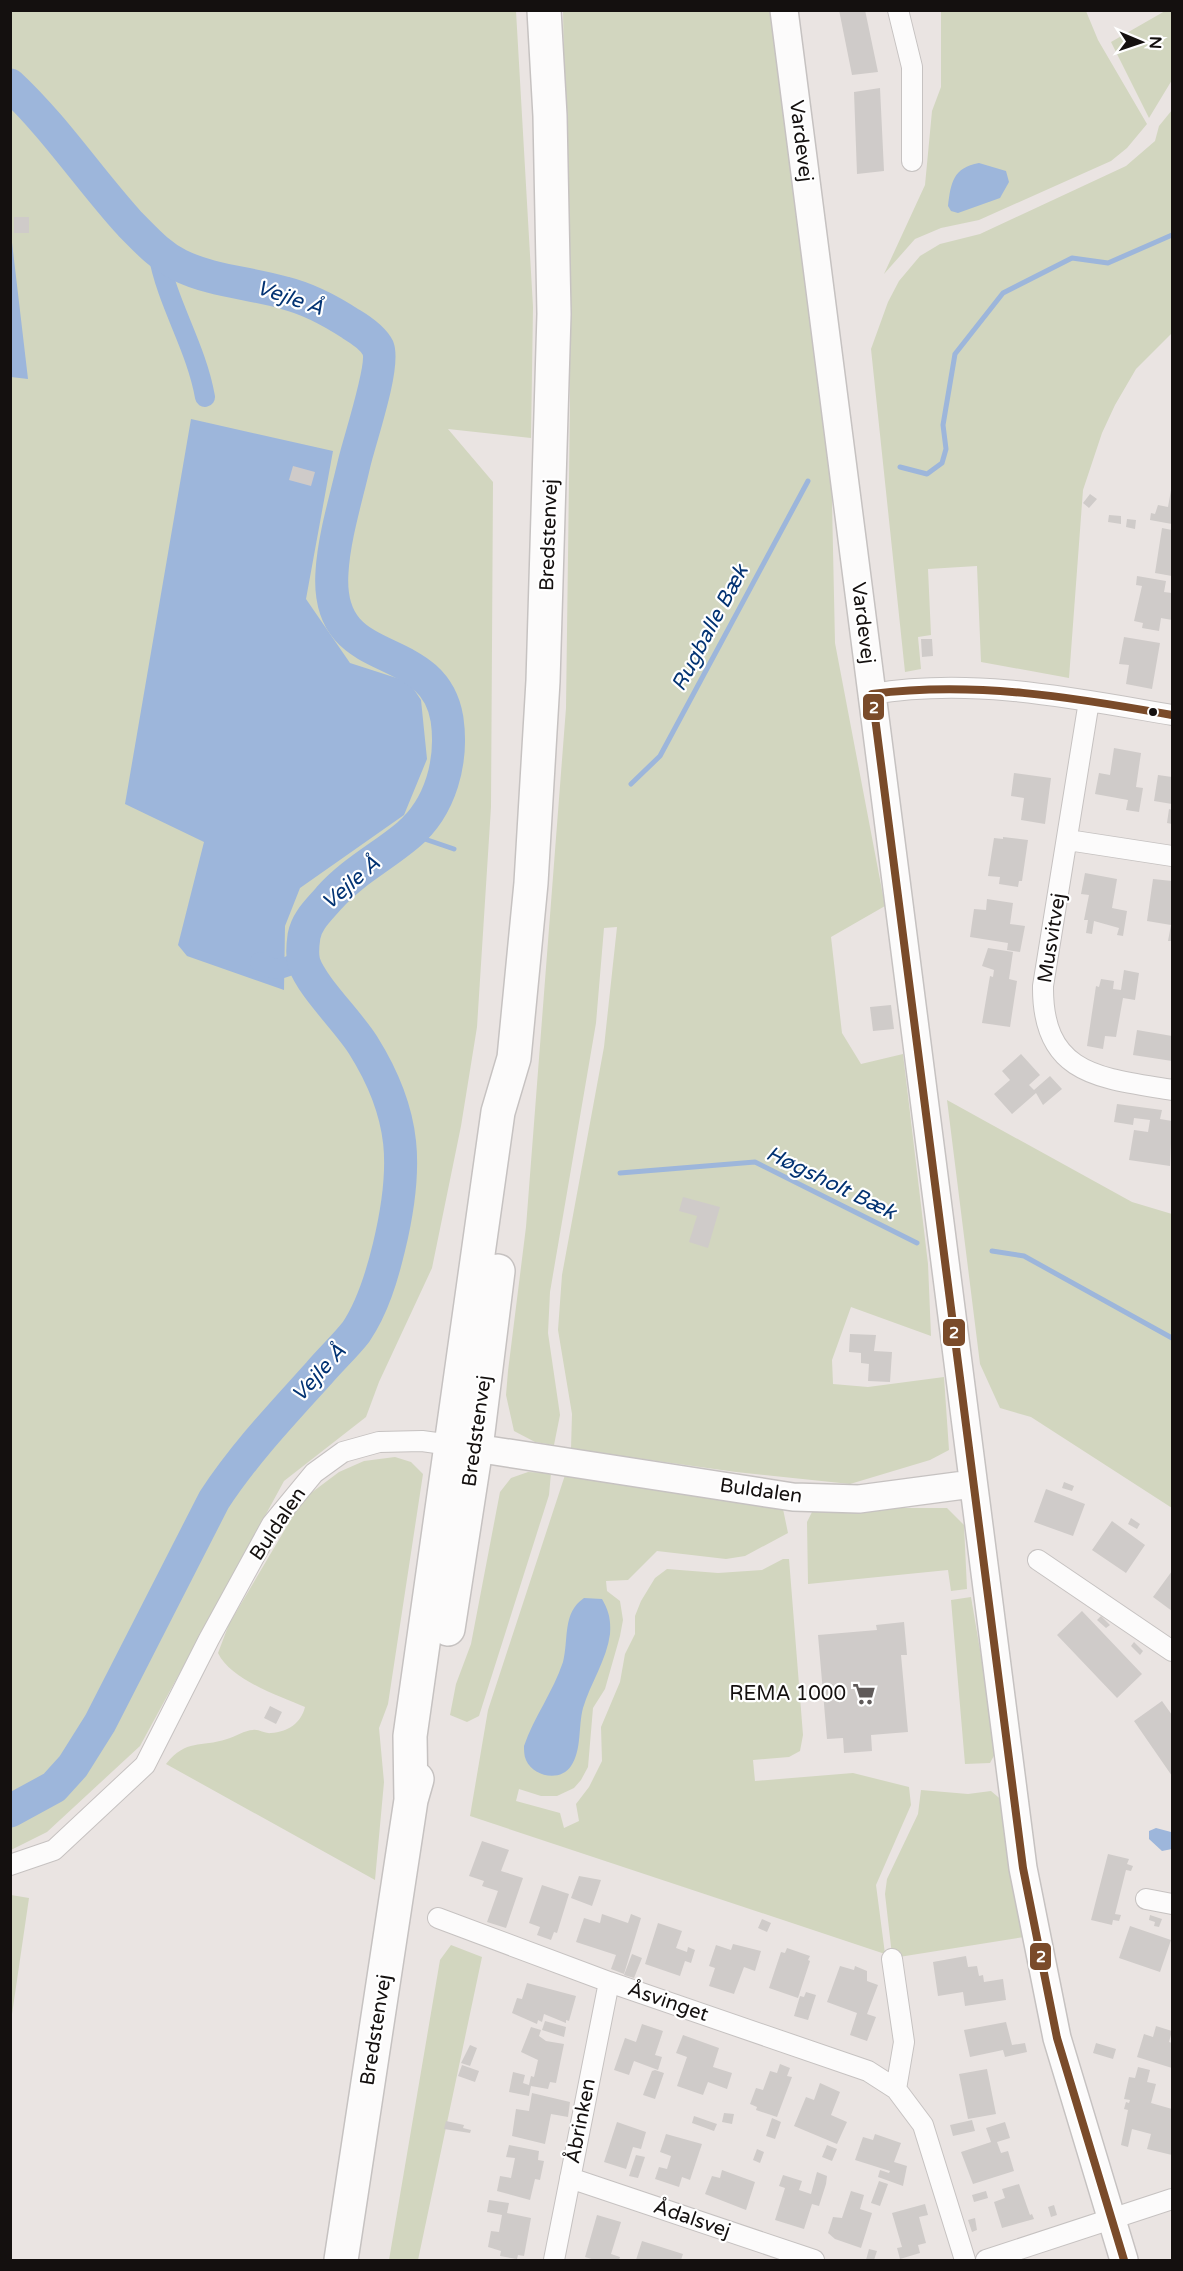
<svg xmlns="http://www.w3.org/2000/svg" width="1183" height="2271" font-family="'Varela Round',sans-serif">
<rect width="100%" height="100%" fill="#eae4e2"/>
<path fill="#d2d6bf" d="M11 11H516L533 307 531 438 448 429 493 482 491 807 477 1027 461 1126 432 1268 379 1382 366 1417 284 1481 140 1746 47 1832 11 1850Z
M563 11H771L831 455 835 643 885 906 831 937 842 1033 861 1064 903 1054 928 1264 931 1336 851 1307 832 1360 833 1384 868 1387 944 1377 949 1450 930 1460 850 1484 736 1472 571 1449 572 1414 558 1330 562 1275 604 1047 617 927 604 928 596 1023 550 1292 548 1333 560 1415 554 1445 535 1442 514 1431 506 1395 508 1371 526 1227 566 708 570 403Z
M941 11H1086L1098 40 1147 124 1127 148 1111 161 979 220 941 228 915 239 884 274 925 185 932 111 941 87Z
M1165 11H1172V80L1149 118 1111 42Z
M1172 110V333L1136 369 1115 405 1102 433 1083 490 1069 678 981 662 977 566 928 569 931 635 918 637 921 669 905 672 871 349 888 302 899 281 920 256 940 244 980 234 1126 166 1155 141 1159 126Z
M947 1100 1132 1202 1172 1214V1508L1031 1417 1000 1408 980 1364Z
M395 1457 411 1462 423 1474 388 1704 379 1728 384 1782 375 1880 166 1764C187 1738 200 1748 227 1739 235 1737 245 1730 253 1730 259 1729 265 1734 271 1733 288 1732 301 1723 305 1707 279 1696 231 1680 218 1653L229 1624 303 1499 339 1472 364 1461Z
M528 1472 551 1473 549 1495 479 1716 467 1722 450 1715 456 1684 471 1644 500 1492 511 1478Z
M565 1475 771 1504 783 1509 788 1533 745 1556 726 1559 657 1551 628 1580 606 1581 607 1591 620 1601 623 1620 620 1636 605 1689 593 1708 588 1767 581 1780 574 1788 557 1796H541L519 1789 516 1801 560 1813 564 1828 579 1821 576 1804 589 1787 602 1761 601 1727 620 1682 625 1654 635 1634V1616L641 1601 655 1578 667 1569 718 1573 762 1570 783 1559H789L803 1735 800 1751 789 1757 753 1760 755 1781 853 1773 909 1787 911 1805 876 1885 885 1954 470 1816 488 1710Z
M814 1508H947L964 1525 967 1589 951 1591 948 1570 808 1584 807 1522Z
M971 1597 997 1750 990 1763 965 1764 951 1600Z
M921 1790 968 1794 991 1791 1004 1802 1024 1937 899 1957 892 1955 885 1894 887 1879 918 1814Z
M11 1895 29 1898 11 2021 10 1895Z
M451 1945 482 1957 418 2260H389L440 1960Z"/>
<path fill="#9db6db" d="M979 163 1006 171 1009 182 1000 198 958 213 951 211 948 206C951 182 953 168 979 163Z
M10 234H11L28 379 11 377Z
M191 419 333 451 306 599 350 663 409 682 421 700 427 759 404 815 300 888 285 926 284 990 187 956 178 945 204 842 125 804Z
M584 1598 602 1599C609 1611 611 1620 610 1634 607 1659 590 1684 583 1708 578 1727 582 1750 571 1766 561 1782 533 1777 526 1760 524 1756 524 1750 524 1746 534 1717 553 1692 563 1662 569 1639 562 1613 584 1598Z
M1156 1828 1171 1832 1172 1849 1162 1851 1149 1839V1831Z"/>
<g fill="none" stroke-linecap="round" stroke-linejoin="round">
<path stroke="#9db6db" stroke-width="5" d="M900 467 927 474 942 463 946 449 943 425 955 354 1003 293 1072 258 1108 263 1172 235
M631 784 660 756 808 481
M410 834 454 849
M620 1173 755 1162 917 1243
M992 1251 1024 1256 1172 1338"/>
<path stroke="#9db6db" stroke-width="20" d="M158 253C167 304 196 346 205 397
M260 962C276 974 289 968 303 957"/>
<path stroke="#9db6db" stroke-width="33" d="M10 85C55 127 89 179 130 224 146 240 159 255 179 265 211 281 251 283 285 293 309 299 331 311 351 324 361 330 373 338 378 348 385 366 359 442 354 464 346 499 334 537 332 572 325 675 433 635 447 719 453 761 441 807 408 835 382 857 352 872 329 898 319 910 307 920 304 936 303 943 302 956 304 963 312 987 348 1021 363 1045 407 1115 408 1168 389 1247 382 1276 373 1307 356 1332 345 1346 331 1359 319 1373 282 1414 244 1454 214 1500L100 1723 73 1766 54 1787 10 1811"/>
</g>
<path fill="#cfcbc9" d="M839 10H865L878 72 852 75Z
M880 88 884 171 857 174 854 92Z
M14 217H29V233H14Z
M293 466 315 472 311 486 289 480Z
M1171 490 1172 524 1150 520 1151 513 1155 514 1158 505 1168 507Z
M1090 494 1097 499 1089 508 1083 503Z
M1109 515 1121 516V524L1108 522Z
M1127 519 1136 520 1135 529 1126 527Z
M1162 528 1172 530V576L1155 573Z
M1137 576 1166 581 1164 592 1172 593V620L1161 618 1159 631 1142 628 1143 623 1134 621 1142 586 1136 585Z
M1124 637 1160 643 1152 689 1126 684 1129 665 1119 664Z
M921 639H932L933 656 922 657Z
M1114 748 1141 753 1136 787 1143 788 1139 812 1126 810 1128 800 1095 794 1099 773 1110 775Z
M1014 773 1051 778 1045 824 1021 820 1024 798 1011 796Z
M1158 775 1172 777V804L1154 801Z
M1169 809 1172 810V824L1167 823Z
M1003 837 1028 840 1022 881H1019L1018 887 999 884 1000 877 988 876 994 838 1003 839Z
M1085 873 1117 879 1112 908 1127 911 1123 936 1117 935 1119 928 1094 921 1092 934 1086 933 1088 920H1084L1089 895 1081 894Z
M1153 879 1172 881V941H1168L1171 925 1147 921Z
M987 899 1013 903 1010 924 1025 926 1020 952 1007 950 1008 943 970 937 974 909 986 910Z
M988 948 1013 952 1009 979 1017 981 1010 1027 982 1023 990 976 993 977 994 970 982 966Z
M1124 970 1139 973 1135 1000 1123 998 1116 1037 1105 1036 1103 1049 1087 1046 1096 986 1099 987 1101 979 1114 981 1113 989 1121 990Z
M891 1005 894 1029 873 1031 870 1007Z
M1137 1030 1172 1036V1061L1133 1055Z
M1021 1054 1040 1075 1029 1085 1034 1090 1050 1076 1062 1089 1043 1105 1036 1093 1012 1114 994 1094 1010 1080 1002 1071Z
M1117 1104 1162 1110 1160 1119 1172 1121 1170 1166 1129 1160 1134 1130 1148 1132 1150 1120 1134 1118 1133 1125 1114 1122Z
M683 1197 720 1207 708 1248 689 1242 697 1216 679 1211Z
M850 1334 876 1335 874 1351 892 1352 890 1382 868 1381 869 1364 861 1363V1353L849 1352Z
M1064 1482 1074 1486 1072 1491 1062 1488Z
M1046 1489 1085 1504 1073 1536 1034 1522Z
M1131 1518 1140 1524 1137 1529 1128 1524Z
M1112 1521 1145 1545 1126 1573 1092 1550Z
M1172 1571V1611L1153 1597Z
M1082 1611 1142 1674 1117 1698 1057 1635Z
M1101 1616 1110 1625 1106 1628 1097 1620Z
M904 1622 907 1655H901L908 1732 871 1735 872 1751 844 1753 843 1738 827 1739 818 1635 877 1630 876 1625Z
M1134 1642 1143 1651 1140 1655 1131 1646Z
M1162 1701 1172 1715V1776L1134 1721Z
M270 1706 282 1712 276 1724 264 1718Z
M482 1841 509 1850 501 1871 523 1878 506 1928 487 1922 498 1891 482 1886 484 1881 469 1876Z
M1108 1854 1129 1859 1127 1864 1133 1866 1131 1871 1126 1870 1115 1914 1121 1915 1119 1921 1113 1920 1112 1925 1091 1920Z
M579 1876 601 1880 592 1906 571 1898Z
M542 1885 569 1894 557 1933 554 1932 551 1940 537 1935 540 1927 529 1923Z
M602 1914 628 1923 631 1914 641 1918 624 1974 611 1969 616 1955 576 1942 584 1918 600 1923Z
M1150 1915 1162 1919 1159 1927 1154 1926 1155 1922 1149 1920Z
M762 1919 771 1923 767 1932 758 1928Z
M658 1923 682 1931 676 1948 687 1952 688 1947 695 1950 691 1963 685 1961 680 1976 645 1964Z
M1130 1926 1171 1940 1160 1972 1119 1958Z
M733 1944 761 1951 755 1971 744 1967 734 1994 709 1986 715 1968 709 1966 716 1945 731 1950Z
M787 1948 810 1956 808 1960 810 1961 798 1998 769 1988 781 1952 785 1953Z
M632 1954 642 1958 634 1978 624 1975Z
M966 1956 968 1967 977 1966 979 1976 983 1975 984 1982 1003 1979 1006 2000 965 2006 963 1992 938 1996 933 1962Z
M840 1966 854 1970 855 1966 867 1971V1981L878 1985 867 2014 876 2017 867 2041 850 2035 857 2013 827 2002Z
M527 1983 576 1996 569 2021 566 2020V2023L544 2014 542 2022 538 2020 537 2024 512 2013 517 1998 522 1999Z
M806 1992 816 1995 808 2020 794 2016 800 1996 804 1997Z
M545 2021 566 2027 564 2037 542 2030Z
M1006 2022 1012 2045 1025 2043 1027 2052 1005 2057 1003 2050 970 2057 964 2030Z
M642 2024 663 2031 655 2055 662 2057 658 2070 634 2061 629 2075 614 2070 625 2038 636 2042Z
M1156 2026 1172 2031 1169 2042 1172 2043V2068L1137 2057 1144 2034 1153 2037Z
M531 2027 541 2030 539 2036 546 2041 564 2044 556 2083 550 2082 548 2089 531 2086 529 2096 509 2092 513 2072 525 2075 523 2083 529 2085 531 2076 534 2077 538 2060 521 2052Z
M683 2035 719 2048 713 2067 732 2073 727 2089 708 2082 703 2095 677 2086 687 2057 676 2053Z
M1096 2043 1116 2049 1113 2059 1093 2053Z
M470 2045 477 2048 470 2066 461 2063Z
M780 2064 790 2068 787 2076 792 2077 777 2117 756 2110 757 2107 750 2104 756 2088 763 2090 770 2071 777 2073Z
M462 2065 479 2071 475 2082 458 2076Z
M1138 2067 1150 2070 1147 2082 1156 2084 1151 2103 1172 2109V2155L1147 2149 1151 2134 1132 2129 1128 2147 1121 2145 1128 2110 1124 2109 1126 2102 1129 2103 1130 2100 1124 2099 1129 2077 1135 2078Z
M987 2069 996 2114 968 2119 959 2074Z
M655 2070 664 2073 655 2099 643 2095 652 2071Z
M820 2083 840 2092 831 2115 847 2122 837 2144 794 2126 806 2097 814 2100Z
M532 2093 570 2102 568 2117 551 2114 545 2144 512 2136 516 2109 529 2111Z
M724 2113 734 2114 732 2124 722 2122Z
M694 2116 717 2124 714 2131 692 2123Z
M772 2118 781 2122 775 2139 766 2136Z
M972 2120 975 2131 953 2136 950 2125Z
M446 2121 464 2125 463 2128 471 2130 470 2133 444 2129Z
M617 2122 646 2132 641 2149 633 2147 626 2169 604 2162Z
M1005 2122 1010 2138 997 2142 1001 2153 1008 2151 1014 2171 973 2184 961 2152 991 2142 986 2128Z
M666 2134 702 2144 690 2180 682 2177 679 2187 655 2179 659 2167 667 2169 671 2156 660 2152Z
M875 2134 901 2143 894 2162 907 2166 903 2186 878 2177 880 2170 889 2173 890 2171 855 2160 863 2137 873 2140Z
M509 2145 539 2151 538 2160 544 2161 540 2180 535 2179 530 2200 497 2191 500 2176 511 2178 515 2158 506 2157Z
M827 2145 837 2149 832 2161 822 2157Z
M757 2149 764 2152 760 2163 753 2160Z
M636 2155 645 2157 638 2178 629 2176Z
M722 2170 755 2182 746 2210 705 2194 712 2176 720 2178Z
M817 2172 827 2176 826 2184 819 2206 812 2204 804 2229 775 2220 785 2188 779 2186 783 2175 802 2181 799 2190 811 2194Z
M879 2181 888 2184 880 2206 871 2203Z
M1019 2184 1030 2215 1032 2214 1034 2219 1002 2228 994 2202 1005 2198 1002 2189Z
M851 2191 864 2195 860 2209 872 2213 861 2248 835 2239 828 2233 833 2217 842 2218Z
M986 2191 988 2198 974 2202 972 2195Z
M489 2200 509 2203 507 2213 531 2218 524 2256 518 2255 517 2259 500 2256 501 2251 488 2247 491 2231 499 2232 502 2215 487 2212Z
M925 2204 928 2215 919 2217 926 2243 918 2245 920 2253 900 2259 897 2248 902 2247 892 2213Z
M1054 2205 1057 2215 1051 2217 1048 2207Z
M597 2215 621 2222 611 2254 620 2257 619 2260H595L585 2257Z
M975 2218 977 2230 972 2232 968 2220Z
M642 2241 683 2254 681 2260H636Z
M869 2249 877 2251 874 2260H866Z"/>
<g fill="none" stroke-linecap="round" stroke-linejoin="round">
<g stroke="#c6c2c1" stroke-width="22">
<path id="street" d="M898 10 912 67V161
M872 694C973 677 1073 698 1172 715
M1089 701 1043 986C1042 1076 1101 1078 1172 1090
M1068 840 1172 856
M1038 1560 1172 1651
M10 1865 54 1850 145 1765 209 1639 272 1524 314 1473 343 1452 379 1442 422 1441 451 1445
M1146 1899 1172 1904
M438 1918 609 1982 868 2071 896 2089 923 2125 965 2260
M892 1959 904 2042 896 2089
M570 2178 814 2260
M554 2260 609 1982
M986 2260 1172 2199"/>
</g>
<g stroke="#c6c2c1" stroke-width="30">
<path id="secondary" d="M784 10 1023 1868 1057 2038 1124 2260
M456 1445 793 1497 859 1499 972 1484"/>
</g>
<g stroke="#c6c2c1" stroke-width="36">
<path id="highway" d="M448 1629 476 1448 498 1271
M411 1800 410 1736 498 1112 514 1058 531 883 543 681 554 314 550 116 544 10
M341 2260 411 1800 417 1779"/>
</g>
<use href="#street" stroke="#fcfbfb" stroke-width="20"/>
<use href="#secondary" stroke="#fcfbfb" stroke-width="27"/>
<use href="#highway" stroke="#fcfbfb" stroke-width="33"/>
<g stroke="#fff" stroke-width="12">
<path id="bus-1" d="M1124 2260 1057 2038 1023 1868 872 694C974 681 1072 697 1172 715"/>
</g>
<use href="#bus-1" stroke="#7a4b2a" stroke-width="8"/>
</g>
<defs>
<g id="supermarket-bare" transform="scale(1.8)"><path d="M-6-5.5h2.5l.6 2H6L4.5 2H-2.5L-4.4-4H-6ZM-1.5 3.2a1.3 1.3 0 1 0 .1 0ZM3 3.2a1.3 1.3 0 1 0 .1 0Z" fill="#5f5a59" stroke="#fff" stroke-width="2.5" paint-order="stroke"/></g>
</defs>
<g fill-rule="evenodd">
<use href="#supermarket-bare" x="864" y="1694"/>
</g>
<circle fill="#14100f" stroke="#fff" stroke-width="2" cx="1153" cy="712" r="5"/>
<g text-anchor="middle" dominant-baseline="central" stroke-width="4.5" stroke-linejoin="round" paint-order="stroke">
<g font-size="20" fill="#14100f" stroke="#fff">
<text transform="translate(801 141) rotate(83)">Vardevej</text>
<text transform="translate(549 535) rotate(-88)">Bredstenvej</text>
<text transform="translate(863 623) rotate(83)">Vardevej</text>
<text transform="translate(1052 938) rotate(-81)">Musvitvej</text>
<text transform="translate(477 1431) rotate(-82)">Bredstenvej</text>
<text transform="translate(761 1491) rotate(8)">Buldalen</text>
<text transform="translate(278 1524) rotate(-56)">Buldalen</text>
<text transform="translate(668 2002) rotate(19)">Åsvinget</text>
<text transform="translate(376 2030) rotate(-81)">Bredstenvej</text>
<text transform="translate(581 2121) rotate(-79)">Åbrinken</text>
<text transform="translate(692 2219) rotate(19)">Ådalsvej</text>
</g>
<g font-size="20" fill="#14100f" stroke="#fff" text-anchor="end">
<text x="846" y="1694">REMA 1000</text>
</g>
<g font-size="21" font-style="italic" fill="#033373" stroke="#fff">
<text transform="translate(290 298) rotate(19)">Vejle Å</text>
<text transform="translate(710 628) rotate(-62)">Rugballe Bæk</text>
<text transform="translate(351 883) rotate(-41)">Vejle Å</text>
<text transform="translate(831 1183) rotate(26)">Høgsholt Bæk</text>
<text transform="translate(319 1373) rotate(-48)">Vejle Å</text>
</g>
</g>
<g stroke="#fff" stroke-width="2">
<rect x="862" y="693" width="23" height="28" rx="6" fill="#7a4b2a"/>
<rect x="942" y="1318" width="24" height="29" rx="6" fill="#7a4b2a"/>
<rect x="1029" y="1942" width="23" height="29" rx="6" fill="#7a4b2a"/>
</g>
<g font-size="16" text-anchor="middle" font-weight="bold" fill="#fff">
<text x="874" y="713">2</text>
<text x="954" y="1338">2</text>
<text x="1041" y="1962">2</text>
</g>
<rect width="1183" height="2271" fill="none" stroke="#14100f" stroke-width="24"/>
<g transform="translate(1141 42) rotate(92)" stroke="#ffffff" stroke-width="4.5" paint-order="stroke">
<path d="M0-4.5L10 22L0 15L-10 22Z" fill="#14100f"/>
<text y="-9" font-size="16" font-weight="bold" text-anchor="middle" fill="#14100f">N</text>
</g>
</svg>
